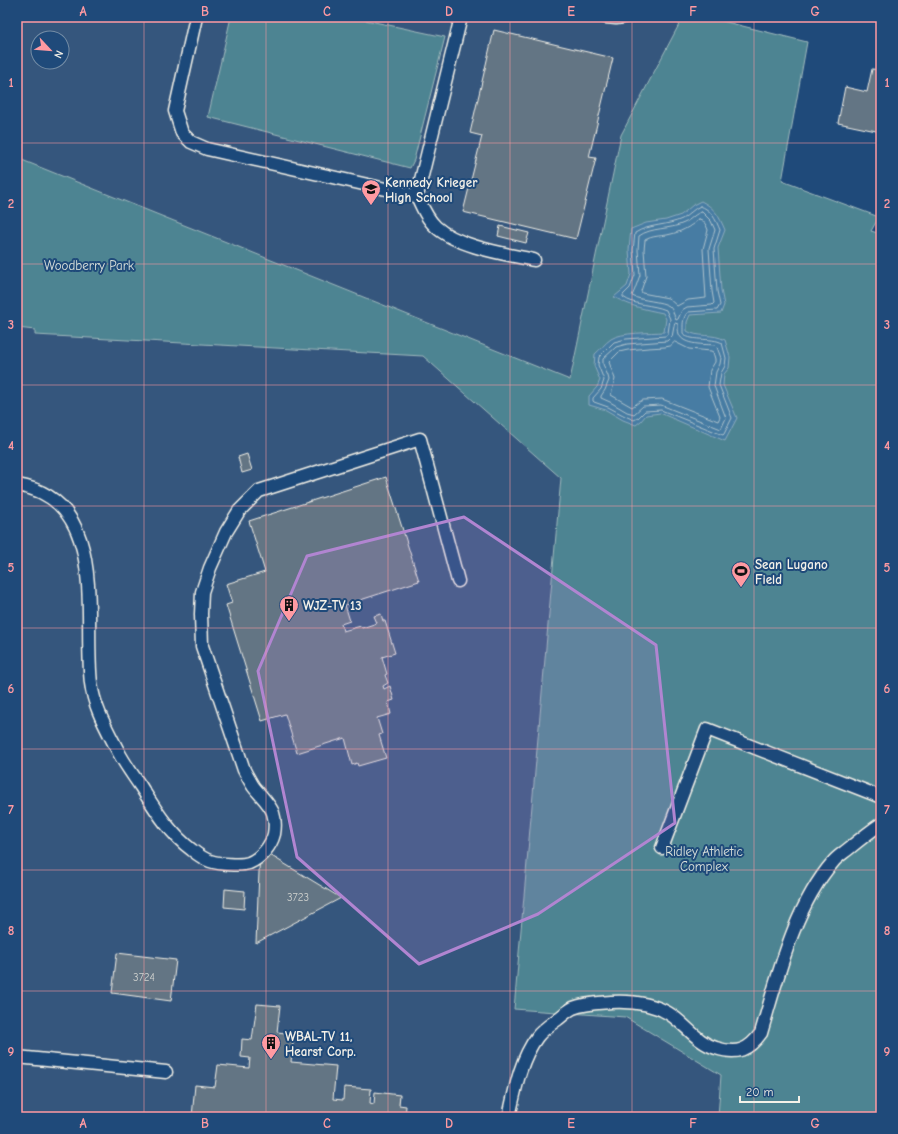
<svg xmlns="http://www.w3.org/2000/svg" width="898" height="1134" font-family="'Comic Neue',sans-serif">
<rect width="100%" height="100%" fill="#1f4a7a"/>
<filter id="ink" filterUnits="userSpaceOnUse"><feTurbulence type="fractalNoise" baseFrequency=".025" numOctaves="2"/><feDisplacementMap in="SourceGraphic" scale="8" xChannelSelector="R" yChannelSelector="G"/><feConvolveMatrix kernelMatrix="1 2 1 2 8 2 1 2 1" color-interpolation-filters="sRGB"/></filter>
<g filter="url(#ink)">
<path fill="#34577d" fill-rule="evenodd" d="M17 17H683L621 135 570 380 17 158ZM38 38H62V62H38Z
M17 328 35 330V335L423 356 561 478 514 1009 625 1017 721 1075 718 1117H17Z"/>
<path fill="#4e8492" stroke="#a1babd" d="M231 17H351L445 37 414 160 410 168 208 117Z
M683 17H706L807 42 782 181 879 217 871 231 881 234V1117H718L721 1075 625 1017 514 1009 561 478 423 356 35 335V330L17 328V158L570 380 621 135Z"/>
<path fill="#467ca3" stroke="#8cabbf" d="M701 201C715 208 719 216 725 230L718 248 721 290 724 305 721 313 690 315 687 322V331C698 338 713 333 725 340L730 357 729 368 724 374 723 385 737 418 725 441 660 413 646 415 641 421 636 425 623 420 606 410 589 405V396L597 387 600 380 594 366 595 354C600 350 605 343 611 339 621 332 651 333 664 332L666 319 663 313C644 309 632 307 614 297L627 286 631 274 629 250 631 229 646 223 666 220 681 215 693 205Z"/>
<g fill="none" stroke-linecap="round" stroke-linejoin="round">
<path stroke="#aec2cc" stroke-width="1" d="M700 206C711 209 716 220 720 230L714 249 717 291 720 305 717 310 688 312C684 316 683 321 683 326 683 327 683 332 683 333 687 342 713 337 722 343L726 358 725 366 721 373 719 385 732 418 724 434 723 435 661 410 645 411 638 418 634 420 625 416 608 407 594 402 593 401V398L601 389 604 380 598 365 599 357 614 342 626 339 666 336 668 333 670 319 666 310C652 304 635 306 623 297V295L630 288 635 275 633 250 635 233C649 224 667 226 682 219 689 215 693 209 700 206Z
M702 212 711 221 715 230 709 249 712 291 714 303 712 305 687 307 682 310 678 319 676 320C674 316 673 309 669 306 662 301 642 301 632 296L635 289 640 275 638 250 639 236C651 227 670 230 684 223 691 220 695 213 702 212Z
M699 219 702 220 706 225 708 230 703 249 706 298 688 300 677 306 668 298 642 293 641 291 646 276 644 250 645 240C652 236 660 236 667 235 681 232 689 228 699 219Z
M675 323 678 324C678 328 678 331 679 334 683 346 706 344 715 345L717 347 721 358 720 364 716 372 714 386 726 418 721 429 661 405 643 406 634 414 627 412 610 402 601 398V396L605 390 609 380 608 376 603 364V359L616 347 627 344 667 341 672 336Z
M675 342 689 349 711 351 713 352 715 359V362L710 370 708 387 720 417 718 421 662 399 643 400 639 402 632 407 611 395 615 379 609 362 619 352 628 350 648 348 665 347 670 346Z"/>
</g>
<path fill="#647584" stroke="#f4f1e8" d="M494 30 613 58 589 157 596 158 576 239 463 212 482 136 470 133Z
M872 69 881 70V132L838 123 845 87 867 92Z
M500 226 529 233 526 243 498 236Z
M247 454 252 470 242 473 238 457Z
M386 477 419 581 345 605 350 621 341 624 343 631 361 626 362 628 377 623 374 616 381 614 383 621H385L395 653 382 657 387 674 385 675 388 683 383 686 384 689 390 686 394 700 388 702 391 714 377 718 382 734 379 735 386 758 358 766 357 763 352 765 345 738 297 753 285 714 262 721 226 605 232 603 226 584 265 572 249 521Z
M260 849 341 898 256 943Z
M225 889 245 891 244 909 224 907Z
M117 953 176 960 171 1001 112 993Z
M257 1004 280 1006 277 1032 294 1034 291 1062 336 1066 333 1099 343 1100 344 1087 371 1089 370 1103 374 1104 375 1092 400 1095 399 1105 406 1106 405 1117H192L195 1085 215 1087 218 1065 249 1068 250 1058 241 1057 242 1039 252 1040Z"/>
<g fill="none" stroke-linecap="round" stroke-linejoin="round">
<g stroke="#f4f1e8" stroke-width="15">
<path id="service" d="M196 17 175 111 182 133 191 142 207 149 417 196 461 17
M606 17 616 18 623 17
M417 196C422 207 427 219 436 227 458 247 506 254 534 260
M17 485C110 500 83 617 91 683 94 708 107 729 118 751 124 763 133 775 141 787 155 809 170 834 192 850 197 854 204 859 210 861 219 864 240 866 249 863 261 858 271 846 274 834 275 828 275 819 273 813 271 805 258 793 253 786 250 781 247 776 244 770L202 646 201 614 202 592 210 568 226 532 239 511 259 491 420 439 458 581
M662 848 707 729 881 797
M17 1057 166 1072
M509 1117C515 1090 520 1060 537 1037 542 1030 551 1024 558 1019 562 1016 567 1011 573 1008 585 1003 599 1003 611 1002 631 1001 651 1003 668 1013 685 1023 697 1043 716 1048 737 1055 749 1050 761 1033 778 976 794 907 833 862 837 857 842 854 847 850 858 841 869 832 881 824"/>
</g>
<use href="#service" stroke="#1f4a7a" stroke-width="12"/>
</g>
</g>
<path fill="#b185d1" fill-opacity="0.2" stroke="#b185d1" stroke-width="3" stroke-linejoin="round" d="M464 517 656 645 675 823 538 914 419 964 297 857 258 671 307 556Z"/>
<path fill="none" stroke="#ff9aa2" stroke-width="1" stroke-opacity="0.55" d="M144 17V1117M266 17V1117M388 17V1117M510 17V1117M632 17V1117M754 17V1117M17 143H881M17 264H881M17 385H881M17 506H881M17 628H881M17 749H881M17 870H881M17 991H881"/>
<defs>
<g id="school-pin" transform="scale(1)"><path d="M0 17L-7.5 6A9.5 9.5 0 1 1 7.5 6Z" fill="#ff9aa2" stroke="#1f4a7a"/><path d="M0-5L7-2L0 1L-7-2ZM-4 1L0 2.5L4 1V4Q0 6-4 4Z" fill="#111"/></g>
<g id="stadium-pin" transform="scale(1)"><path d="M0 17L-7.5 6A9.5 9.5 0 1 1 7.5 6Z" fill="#ff9aa2" stroke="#1f4a7a"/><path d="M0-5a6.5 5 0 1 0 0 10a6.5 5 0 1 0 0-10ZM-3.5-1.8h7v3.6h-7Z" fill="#111"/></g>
<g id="building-pin" transform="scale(1)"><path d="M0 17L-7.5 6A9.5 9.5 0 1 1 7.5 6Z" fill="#ff9aa2" stroke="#1f4a7a"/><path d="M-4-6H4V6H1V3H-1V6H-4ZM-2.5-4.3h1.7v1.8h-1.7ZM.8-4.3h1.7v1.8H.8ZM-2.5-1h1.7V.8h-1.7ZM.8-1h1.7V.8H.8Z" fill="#111"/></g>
</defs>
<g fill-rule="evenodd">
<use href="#school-pin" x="371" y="189"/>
<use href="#stadium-pin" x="741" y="571"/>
<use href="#building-pin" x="289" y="605"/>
<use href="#building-pin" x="271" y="1043"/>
</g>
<g text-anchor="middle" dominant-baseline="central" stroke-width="4" stroke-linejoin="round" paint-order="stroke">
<g font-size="11" fill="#d0d2cf">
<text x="298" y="897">3723</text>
<text x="144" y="977">3724</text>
</g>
<g font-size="13" font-weight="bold" fill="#f4f1e8" stroke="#1f4a7a" text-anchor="start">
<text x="385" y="182">Kennedy Krieger<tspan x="385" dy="15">High School</tspan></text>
<text x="755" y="564">Sean Lugano<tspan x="755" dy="15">Field</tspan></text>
<text x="303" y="605">WJZ-TV 13</text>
<text x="285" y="1036">WBAL-TV 11,<tspan x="285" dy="15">Hearst Corp.</tspan></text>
</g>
<g font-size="13" fill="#dbe1db" stroke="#1f4a7a">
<text x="89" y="265">Woodberry Park</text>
<text x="704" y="851">Ridley Athletic<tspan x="704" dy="15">Complex</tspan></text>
</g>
</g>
<rect width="898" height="1134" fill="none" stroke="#1f4a7a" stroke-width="44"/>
<g transform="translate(50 50) rotate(116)"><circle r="19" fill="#1f4a7a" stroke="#748da6"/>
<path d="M0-3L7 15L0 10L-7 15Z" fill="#ff9aa2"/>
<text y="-6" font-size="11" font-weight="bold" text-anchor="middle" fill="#f4f1e8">N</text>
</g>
<path d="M740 1096v6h59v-6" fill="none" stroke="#f4f1e8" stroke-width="2"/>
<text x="746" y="1096" font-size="12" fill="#f4f1e8" stroke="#1f4a7a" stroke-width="3" paint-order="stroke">20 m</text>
<rect x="22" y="22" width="854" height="1090" fill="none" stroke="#ff9aa2" stroke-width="1.5"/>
<g font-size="13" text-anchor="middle" font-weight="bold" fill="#ff9aa2">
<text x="83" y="16">A</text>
<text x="205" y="16">B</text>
<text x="327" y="16">C</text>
<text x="449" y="16">D</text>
<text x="571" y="16">E</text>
<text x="693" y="16">F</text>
<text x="815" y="16">G</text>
<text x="11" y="87">1</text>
<text x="887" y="87">1</text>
<text x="11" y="208">2</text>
<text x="887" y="208">2</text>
<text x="11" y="329">3</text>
<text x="887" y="329">3</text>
<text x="11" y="450">4</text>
<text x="887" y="450">4</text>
<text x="11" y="572">5</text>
<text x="887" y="572">5</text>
<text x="11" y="693">6</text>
<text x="887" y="693">6</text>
<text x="11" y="814">7</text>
<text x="887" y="814">7</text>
<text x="11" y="935">8</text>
<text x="887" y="935">8</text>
<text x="11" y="1056">9</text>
<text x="887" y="1056">9</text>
<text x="83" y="1128">A</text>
<text x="205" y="1128">B</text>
<text x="327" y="1128">C</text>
<text x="449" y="1128">D</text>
<text x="571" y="1128">E</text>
<text x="693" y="1128">F</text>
<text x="815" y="1128">G</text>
</g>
</svg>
